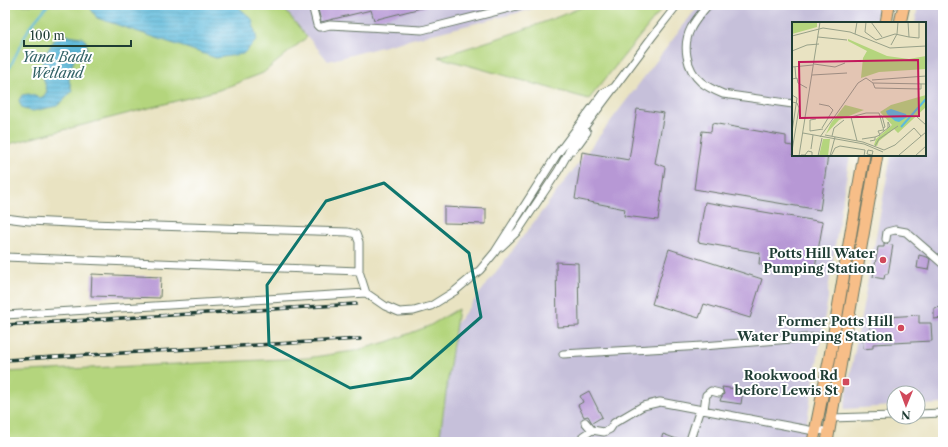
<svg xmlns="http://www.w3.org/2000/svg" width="948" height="447" font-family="'Libre Caslon Text',serif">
<defs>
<pattern id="water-rules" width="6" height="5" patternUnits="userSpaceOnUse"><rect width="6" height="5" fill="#5dbadb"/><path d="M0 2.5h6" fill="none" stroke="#4c98b2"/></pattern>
</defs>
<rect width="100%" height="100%" fill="#fff"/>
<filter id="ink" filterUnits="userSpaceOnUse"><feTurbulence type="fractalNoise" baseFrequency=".025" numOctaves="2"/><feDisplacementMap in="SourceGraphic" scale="8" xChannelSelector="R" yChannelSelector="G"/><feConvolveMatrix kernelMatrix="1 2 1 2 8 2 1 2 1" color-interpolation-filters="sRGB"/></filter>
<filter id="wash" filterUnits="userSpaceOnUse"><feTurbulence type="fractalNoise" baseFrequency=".012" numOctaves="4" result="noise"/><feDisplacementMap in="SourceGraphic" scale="16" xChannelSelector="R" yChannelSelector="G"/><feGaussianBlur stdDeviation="0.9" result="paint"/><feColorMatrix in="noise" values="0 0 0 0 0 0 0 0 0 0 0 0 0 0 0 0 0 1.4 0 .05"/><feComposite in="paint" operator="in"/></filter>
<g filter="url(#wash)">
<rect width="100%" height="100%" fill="#e9e3c2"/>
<path fill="#c6c0da" d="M281 5H543L525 11 412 39 328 61Z
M699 5H879L876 23H793V155H850L828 290V298L807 421 804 442H439L445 405 435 352Z
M918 5H943V404L918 405V393H894V406L844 409 891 155H925V23H915Z"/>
<path fill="#b4d57d" stroke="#6a8958" d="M9 5H281L307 37 263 73 219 90 5 145V8Z
M587 5H665L589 99 438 57C488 42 538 26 587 5Z
M458 309 439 442H5V372L307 358 354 351 390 341 429 326Z"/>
<path fill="url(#water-rules)" stroke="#3e7c88" d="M89 5H236L252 19 257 40 243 54 216 58 97 18 89 6Z
M68 35 81 37 86 41 87 49 76 55 70 71 69 80 72 91 66 98 57 106 33 111 23 109 20 104 19 100 22 95 29 94 40 98 44 96 47 91C46 85 42 77 42 72 41 60 49 48 55 39Z"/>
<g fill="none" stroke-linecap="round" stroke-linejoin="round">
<path stroke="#5dbadb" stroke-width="2" d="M5 73 10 67 29 28 48 5"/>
</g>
<g id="blocks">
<path fill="#b798d5" d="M317 5H425V7L374 20 371 10 321 22Z
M637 109 664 113 655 163 665 167 658 220 624 216 625 209 575 199 582 152 629 160Z
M712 123 786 136V145L793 146V155H828L820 210 694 189 702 131 711 132Z
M705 202 823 222 814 274 759 264 760 253 698 242Z
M444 207 486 209V224L444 223Z
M884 244 893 245 888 274H885L884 279 873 277 878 247H884Z
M669 249 762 279 750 318 704 304 699 318 652 304Z
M919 255 927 257 930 259 928 270 917 268Z
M556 262 578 263 579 326 557 327Z
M92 274 161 277 160 298 91 296Z
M943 307V318L934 319V308Z
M919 315V323H931L932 341 873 344V348L863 349 862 333 870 332V318Z
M722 387 743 390 741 404 720 401 721 398 724 394Z
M589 391 602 417 592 423 588 416 584 417 578 405 583 402 580 396Z
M663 434 682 441V442H660Z"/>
</g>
</g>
<g filter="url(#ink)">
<use href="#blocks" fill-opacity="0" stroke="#676" stroke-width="1"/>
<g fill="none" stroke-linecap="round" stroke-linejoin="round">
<g stroke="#676" stroke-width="9">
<path id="minor" d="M293 5H295
M312 5 317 25 319 27H322L330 25 422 30 521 5
M708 5C702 12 695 20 691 28 682 45 686 69 701 82 707 87 716 91 723 94L793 104
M573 150 579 143 587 132
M5 218 29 221 90 224 348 232 356 234 359 242V271
M886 239 887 232 895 230 906 232 943 264
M501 247 518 231 558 171 567 155 574 141 652 37 677 5
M5 257 359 271 366 293
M5 315 366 293 385 306 399 312 414 311 431 306 455 291 480 270 495 252 556 156 603 93 615 87
M563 354 703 346 818 337H833L845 339
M704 410 706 395 711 391 719 393
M918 414 943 413
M831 418 894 416
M585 422 592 430
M583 436 592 430 604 432 610 429 614 423 643 406 660 402 809 430 829 431
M690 440 700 409"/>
</g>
<g stroke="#676" stroke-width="13">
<path id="highway" d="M886 23 889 5
M900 23 904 5
M813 442 830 356 864 155
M827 442 877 155"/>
</g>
<use href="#minor" stroke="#fff" stroke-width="7"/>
<use href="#highway" stroke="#f7be88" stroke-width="11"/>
<g stroke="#1f3d34" stroke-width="3.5">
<path id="rail" d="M5 325 356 304
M5 360 360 339"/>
</g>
<use href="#rail" stroke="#fff" stroke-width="2" stroke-dasharray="6" stroke-linecap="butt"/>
</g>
</g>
<path fill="none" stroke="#0f766e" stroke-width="3" stroke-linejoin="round" d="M384 183 469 253 481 317 411 378 350 388 269 345 267 285 326 201Z"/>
<g fill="#d1495b" stroke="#fff" stroke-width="1.5">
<circle cx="883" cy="260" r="4"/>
<circle cx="901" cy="328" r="4"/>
<rect x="842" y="378" width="8" height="8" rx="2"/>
</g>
<g text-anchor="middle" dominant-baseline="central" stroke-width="4" stroke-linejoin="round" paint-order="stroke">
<g font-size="13" font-weight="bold" fill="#1f3d34" stroke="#fff" text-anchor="end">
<text x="875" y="253">Potts Hill Water<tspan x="875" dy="15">Pumping Station</tspan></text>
<text x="893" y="321">Former Potts Hill<tspan x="893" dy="15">Water Pumping Station</tspan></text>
<text x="838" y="375">Rookwood Rd<tspan x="838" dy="15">before Lewis St</tspan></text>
</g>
<g font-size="14" font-style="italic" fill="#326266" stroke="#fff">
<text x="57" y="57">Yana Badu<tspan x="57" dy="16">Wetland</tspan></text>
</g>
</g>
<g transform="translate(792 22)">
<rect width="134" height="134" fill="#e9e3c2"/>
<path d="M0 0H25V5L0 12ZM56 17 95 34 117 37 134 34V47L87 50 69 56 71 36 75 29 56 19ZM134 73V85L106 111 102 107 87 119 85 124 82 123 84 117 100 103 88 90 99 83ZM53 83 72 88 47 98 34 112 39 101ZM31 117H38L36 134H27Z" fill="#b4d57d"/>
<path d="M99 87 114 92 115 95 107 100 103 99 95 92 94 89Z" fill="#5dbadb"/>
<path fill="none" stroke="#5dbadb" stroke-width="2" d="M109 105 134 77"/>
<path fill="none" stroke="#98a189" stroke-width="1" d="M74 0 73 10 84 18 103 12 117 15 116 0M79 0 90 15M63 12 65 0M0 14 31 6 58 10 98 26 134 24M26 15 55 18M117 15 127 16V0M99 23 105 12 106 0M0 29 15 23 27 22M22 42 43 45 53 41M0 45 21 43M3 45 4 57M20 53 55 51M0 57 5 56 6 61 15 66M80 58 134 54M81 61 83 66 129 67V62M0 73 5 76 0 110M0 80 5 81 7 86 0 129M27 82 37 84 41 88 30 106M50 84 66 61 74 56 81 61 134 62M88 94H90L93 105 91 106M125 95 134 103M24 97 18 98V109L31 107M92 109 96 106 98 104 96 100V106M11 111 72 122 91 130M33 113 71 120 92 128 103 123 122 106 129 114M40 114 42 106 52 98M28 115 50 84M83 115 88 113 86 109 91 108M70 117 83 115V118L78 119M65 119 59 95 74 91H87L92 109 87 113M83 124 87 117 106 104M19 127 21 113M9 133H13L16 129 20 130V134M107 133 134 110M7 134 28 0M26 134 30 116M38 134 43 115M39 134 43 126 48 124 73 128 72 134M80 134V133L81 129 76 128 75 132 80 133M123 134 134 124"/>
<path fill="#c2185b" fill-opacity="0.15" stroke="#c2185b" stroke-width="2" d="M126 38 127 94 8 96 7 40Z"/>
<rect width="134" height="134" fill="none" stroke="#1f3d34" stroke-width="2"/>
</g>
<rect width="948" height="447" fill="none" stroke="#fff" stroke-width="20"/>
<g transform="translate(906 405) rotate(181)"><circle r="19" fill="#ffffff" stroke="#a5b1ae"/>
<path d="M0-3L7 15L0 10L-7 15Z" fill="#d1495b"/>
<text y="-6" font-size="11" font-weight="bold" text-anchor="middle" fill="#1f3d34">N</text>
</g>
<path d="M24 40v6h107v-6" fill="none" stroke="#1f3d34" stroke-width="2"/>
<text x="30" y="40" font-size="12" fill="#1f3d34" stroke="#ffffff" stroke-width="3" paint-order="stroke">100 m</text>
</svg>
